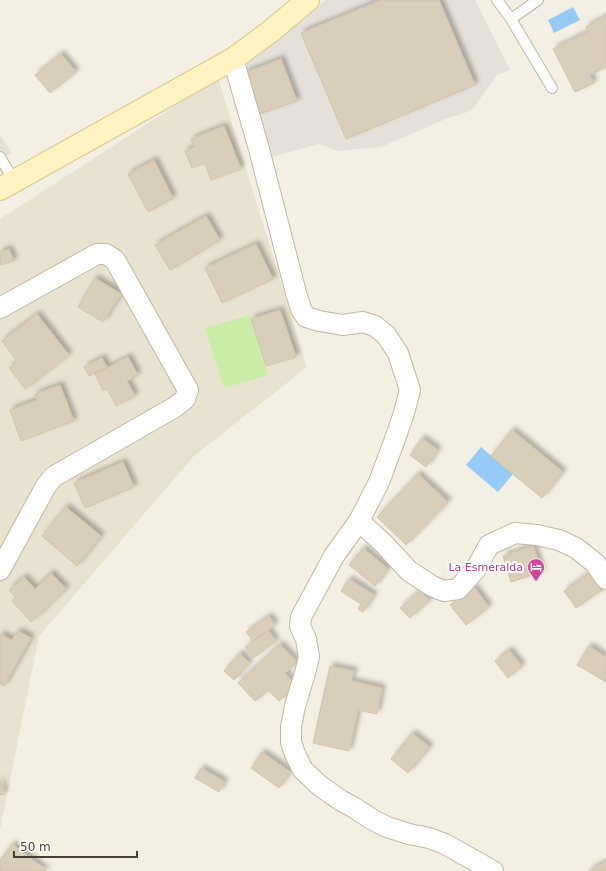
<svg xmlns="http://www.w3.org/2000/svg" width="606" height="871" font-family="'DejaVu Sans',sans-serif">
<defs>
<filter id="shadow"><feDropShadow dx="3.5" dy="-3.5" stdDeviation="2" flood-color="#0004"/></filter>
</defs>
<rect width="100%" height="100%" fill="#f3efe2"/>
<path fill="#e8e2d0" d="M218 78 307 367 194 456 39 636 0 830V219Z"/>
<path fill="#e5e0d8" d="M326 0H475L510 70 497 75 471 111 448 118 381 147 338 151 319 144 272 157 260 114 244 73 242 63 284 33Z
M0 135 12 153 0 160Z"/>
<path fill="#c9eda6" d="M250 315 268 375 224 388 205 328Z"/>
<path fill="#96cbf8" d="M573 7 580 20 554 33 548 20Z
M481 447 513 474 498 492 466 465Z"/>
<path fill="#d9ceb9" stroke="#d2c4a9" filter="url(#shadow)" d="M381 0H439L475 85 346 139 301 33Z
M606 16V64H605L606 67 590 75 594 83 575 92 553 49 588 32 586 27Z
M61 54 76 72 50 93 35 75Z
M281 59 297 101 260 114 244 73Z
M224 126 241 169 211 180 205 163 192 168 185 151 194 147 191 139Z
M154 160 173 198 148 212 128 174Z
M206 216 220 240 170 270 155 245Z
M256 244 273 279 222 303 205 268Z
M9 249 14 261 1 265 0 252Z
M95 278 121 294 103 322 78 307Z
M280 310 296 357 266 366 251 319Z
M37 314 69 355 25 389 9 368 17 361 2 341Z
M128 357 138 375 127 381 135 396 116 406 107 389 103 391 95 374Z
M102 358 107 367 89 376 84 367Z
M60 385 74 421 21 441 10 410 37 400 35 394Z
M512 430 563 472 542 498 491 456Z
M422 438 438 450 426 467 410 455Z
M123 462 134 487 85 508 74 483Z
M418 474 448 502 406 545 377 517Z
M66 507 101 536 77 566 42 536Z
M533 546 542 572 511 582 503 556Z
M363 548 388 569 375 586 349 565Z
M51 573 66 589 31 622 12 601 16 597 9 590 24 577 35 589Z
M589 573 602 590 576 608 564 591Z
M349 579 374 595 363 612 358 609 361 604 341 591Z
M474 587 489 607 466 625 450 605Z
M420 590 430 600 410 618 400 608Z
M269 616 275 625 253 641 246 632Z
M268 630 276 641 253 658 245 647Z
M18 631 31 638 4 686 0 684V634L12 640Z
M280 644 297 662 285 673 296 685 279 701 268 690 255 701 238 683Z
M589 646 604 656 606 653V682L577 665Z
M509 650 522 666 508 678 495 661Z
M240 653 250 663 234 680 224 671Z
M330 666 354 671 351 681 382 688 377 714 358 710 349 751 313 743Z
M412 733 430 747 408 773 391 759Z
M262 752 290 772 279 788 251 768Z
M201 768 225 782 219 792 195 778Z
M0 780 4 794 0 795Z
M12 844 47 871H0V860Z
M606 861V871H588Z"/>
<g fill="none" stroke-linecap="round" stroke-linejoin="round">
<g stroke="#c0b8a4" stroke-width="12">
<path id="service" d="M497 0 511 19 538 0
M511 19 552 88
M0 157 14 181"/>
</g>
<g stroke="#c0b8a4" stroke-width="22">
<path id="minor" d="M233 59 259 149 296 293 301 309 306 317 319 321 343 325 363 322 375 326 386 335 398 353 410 390 404 413 395 439 379 482 359 521 334 556 301 617 300 626 306 639 309 657 305 673 295 706 291 727V742L295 754 303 770 319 785 340 800 353 807 373 820 387 827 409 834 429 838 445 844 493 871
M0 308 97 254H106L115 260 188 390 185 399 175 407 53 477 46 486 0 570
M359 521 383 543 409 571 432 586 444 591 458 589 476 569 489 545 515 533 537 535 559 540 576 548 595 563 606 579"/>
</g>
<g stroke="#d9c98c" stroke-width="24">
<path id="secondary" d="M0 189 233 59 271 31 308 0"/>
</g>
<use href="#service" stroke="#fff" stroke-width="10"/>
<use href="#minor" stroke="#fff" stroke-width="20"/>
<use href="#secondary" stroke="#fff3c1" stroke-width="22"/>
</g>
<defs>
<g id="hotel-pin" transform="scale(0.9)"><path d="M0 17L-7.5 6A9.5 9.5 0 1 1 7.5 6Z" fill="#d1479c" stroke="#fff"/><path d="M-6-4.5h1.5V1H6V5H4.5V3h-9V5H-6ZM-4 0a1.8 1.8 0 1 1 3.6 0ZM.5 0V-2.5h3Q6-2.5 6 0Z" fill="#fff"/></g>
</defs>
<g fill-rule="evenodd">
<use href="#hotel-pin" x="536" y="567"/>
</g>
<g text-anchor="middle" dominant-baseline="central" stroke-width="4" stroke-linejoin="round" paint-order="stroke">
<g font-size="11" fill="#b23c85" stroke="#fff" text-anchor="end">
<text x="523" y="567">La Esmeralda</text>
</g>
</g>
<path d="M14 851v6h123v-6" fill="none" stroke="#463f32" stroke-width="2"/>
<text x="20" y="851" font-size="12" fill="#463f32" stroke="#ffffff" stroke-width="3" paint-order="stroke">50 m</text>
</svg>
